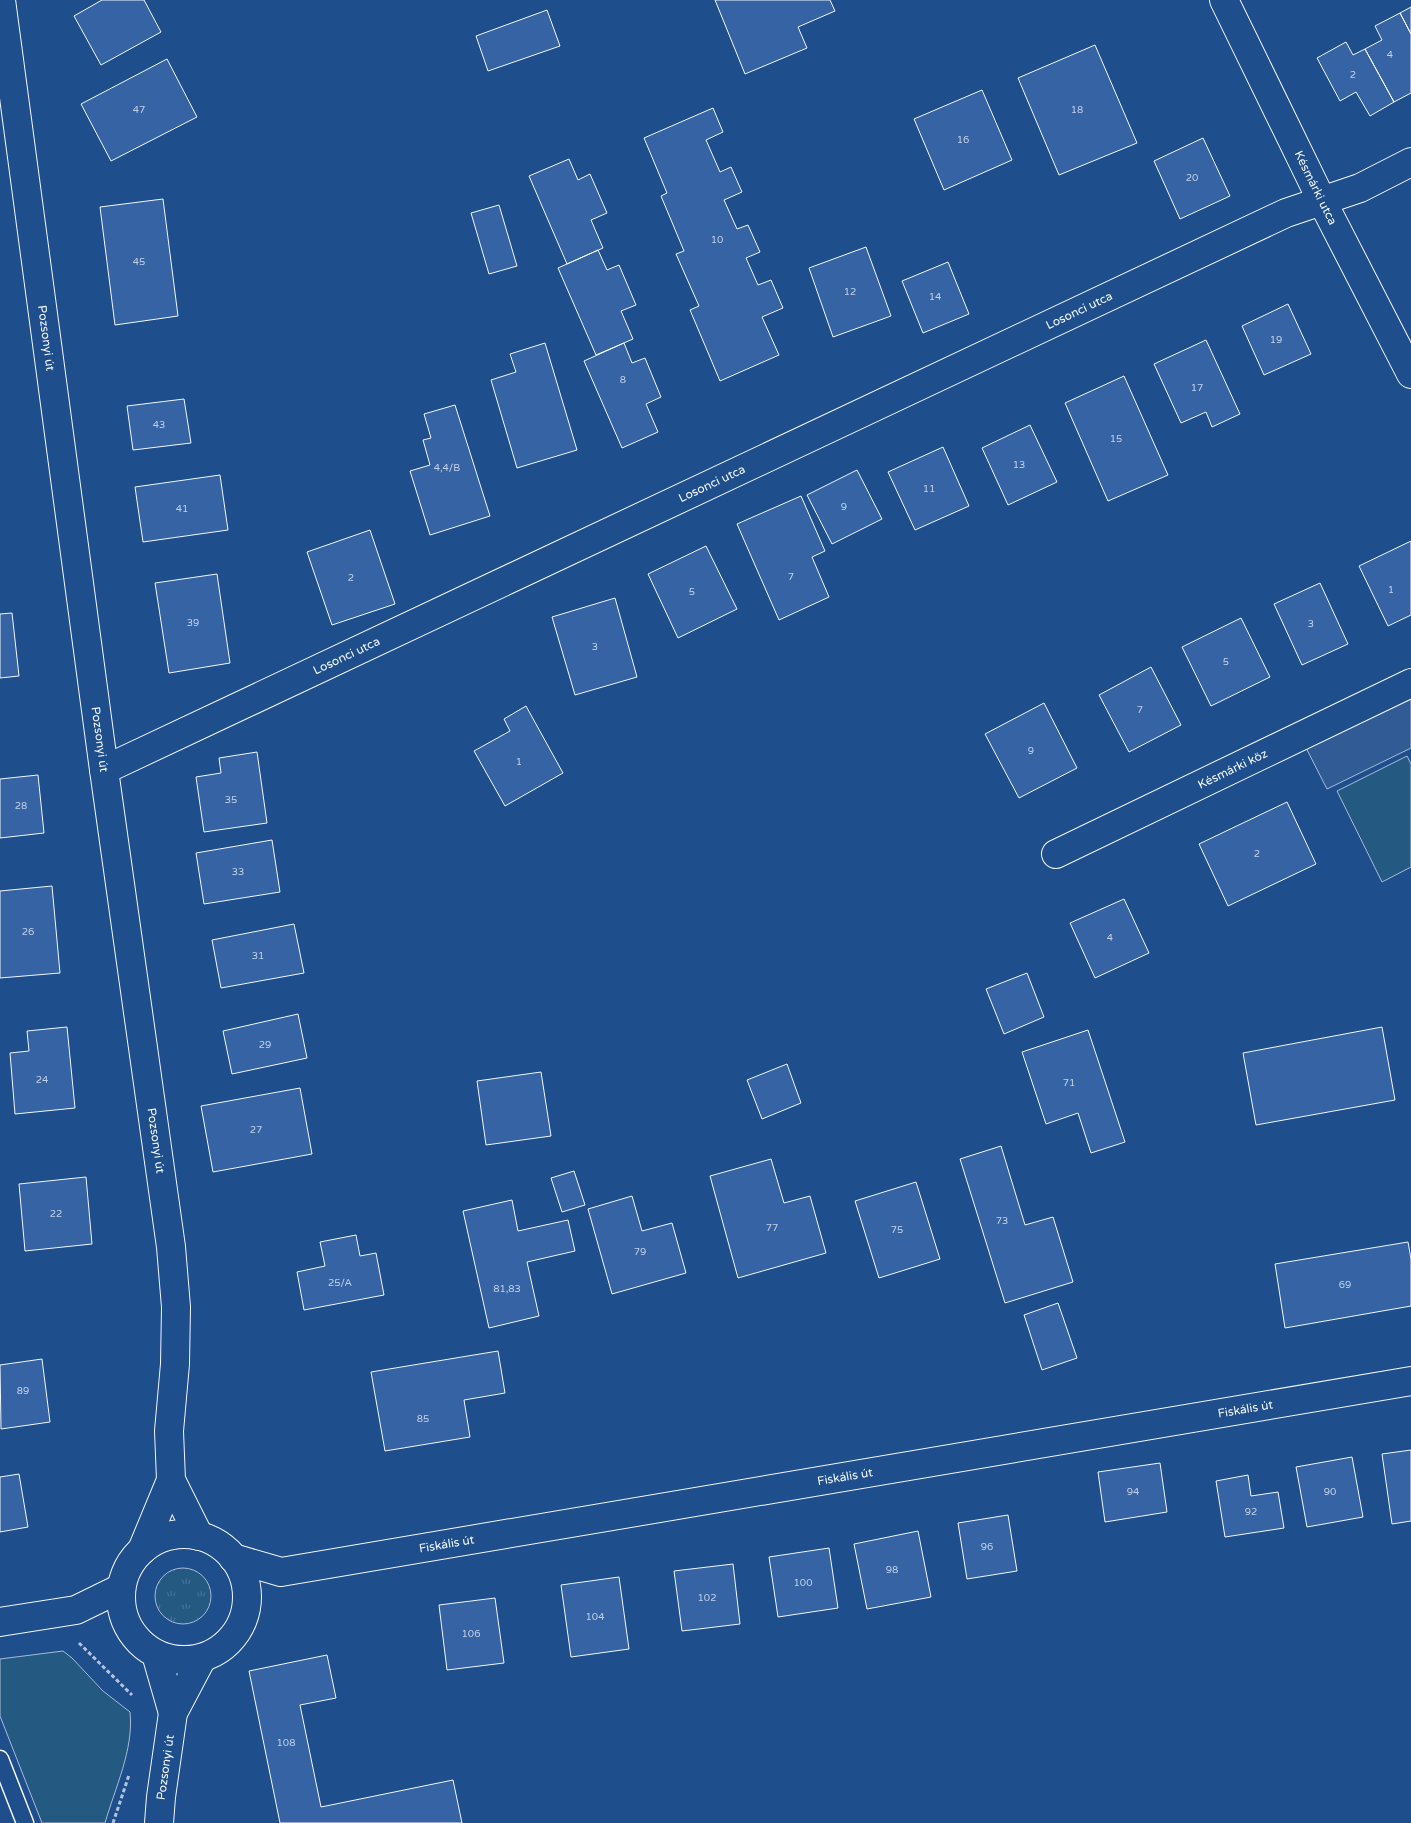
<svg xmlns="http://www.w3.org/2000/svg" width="1411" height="1823" font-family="'Varela Round',sans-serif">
<defs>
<pattern id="grass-tufts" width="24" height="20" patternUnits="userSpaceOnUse" patternTransform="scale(1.25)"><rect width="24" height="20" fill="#245a82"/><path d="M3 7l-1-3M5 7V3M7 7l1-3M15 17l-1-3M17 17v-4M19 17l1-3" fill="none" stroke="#447295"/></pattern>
</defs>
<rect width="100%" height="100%" fill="#1f4e8c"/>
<path fill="url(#grass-tufts)" stroke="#a8bbd7" d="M155 1596a28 28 0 1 1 56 0a28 28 0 1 1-56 0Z"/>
<path fill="#245a82" stroke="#a8bbd7" d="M1407 756 1411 764V867L1382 882 1337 791Z
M63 1651 72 1658 103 1691 130 1712C134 1749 115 1788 105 1823H42L0 1716V1659Z"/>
<path fill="#305b95" stroke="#a8bbd7" d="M1411 683V748L1327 789 1300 736Z"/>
<path fill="#3563a3" stroke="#f2f6ff" d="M102 0H144L161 32 101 65 74 16Z
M715 0H830L835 11 798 27 807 48 745 74Z
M1411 7V34L1400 13Z
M547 10 560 46 488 71 476 36Z
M1400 13 1411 34V93L1394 102 1365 49 1382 40 1375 26Z
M1346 42 1353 55 1365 49 1394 102 1370 116 1356 92 1340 101 1317 58Z
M1095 45 1137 143 1059 175 1018 78Z
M167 59 197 117 111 161 81 104Z
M982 90 1012 160 944 190 914 119Z
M713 108 723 132 706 140 720 172 731 167 742 192 724 200 737 229 748 225 760 252 746 258 758 285 771 280 783 308 762 317 779 355 720 381 690 310 699 306 676 254 684 251 661 196 667 193 644 138Z
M1203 138 1230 196 1180 219 1154 161Z
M569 159 578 180 590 174 607 213 591 220 603 248 567 264 529 176Z
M163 199 178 316 115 325 100 207Z
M499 205 517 266 489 274 471 213Z
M866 247 891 316 833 337 809 268Z
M598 250 607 270 619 265 636 305 621 311 633 339 596 355 558 268Z
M948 262 969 314 923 333 902 281Z
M1288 304 1311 354 1264 375 1242 326Z
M1206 340 1240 414 1212 427 1206 412 1181 423 1154 364Z
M545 343 577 450 517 468 491 380 516 372 510 354Z
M624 343 632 363 645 358 661 397 646 404 658 432 622 448 584 361Z
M1124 376 1168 475 1108 501 1065 403Z
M184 399 191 443 133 450 127 406Z
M455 405 490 516 430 535 410 471 430 465 423 440 431 438 424 414Z
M1030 425 1057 482 1008 505 982 448Z
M943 447 969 506 915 530 888 472Z
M857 470 882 519 832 544 807 495Z
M220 475 228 530 143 542 135 487Z
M801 496 825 551 812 557 829 597 779 620 737 524Z
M370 530 395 604 332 625 307 552Z
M1411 541V615L1388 626 1359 566Z
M706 546 737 609 678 638 648 574Z
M217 574 230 663 169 673 155 583Z
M1320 583 1348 644 1302 665 1274 604Z
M615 598 637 677 575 695 552 617Z
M12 613 19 676 0 678V614Z
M1241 618 1270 677 1211 706 1182 647Z
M1151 667 1181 725 1129 752 1099 695Z
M1044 703 1077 768 1019 798 985 734Z
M526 706 563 773 505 806 474 751 510 731 504 719Z
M257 752 267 823 204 832 196 777 221 773 219 758Z
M38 775 44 833 0 838V779Z
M1287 802 1316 864 1228 906 1199 844Z
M272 840 280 892 204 904 196 853Z
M52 886 60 973 0 978V891Z
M1124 899 1149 953 1095 978 1070 923Z
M294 924 304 973 221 988 212 940Z
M1027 973 1044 1017 1004 1034 986 989Z
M298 1014 307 1058 232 1074 223 1031Z
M67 1027 75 1108 15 1114 10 1053 29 1051 27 1031Z
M1382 1027 1395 1100 1256 1125 1243 1053Z
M1088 1030 1125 1142 1091 1153 1078 1113 1046 1124 1022 1052Z
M787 1064 801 1103 762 1119 747 1080Z
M541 1072 551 1136 486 1145 477 1081Z
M300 1088 312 1154 213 1172 201 1106Z
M1001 1146 1025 1225 1053 1217 1073 1282 1005 1303 960 1159Z
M771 1159 784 1203 810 1196 826 1253 738 1278 710 1176Z
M574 1171 585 1205 562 1212 551 1178Z
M86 1177 92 1244 25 1251 19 1184Z
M916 1182 940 1259 879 1278 855 1201Z
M632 1196 642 1231 672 1223 686 1273 612 1294 588 1209Z
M512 1200 518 1231 568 1220 575 1251 527 1262 539 1316 489 1328 463 1211Z
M356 1235 360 1256 376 1253 384 1295 304 1310 297 1272 325 1266 320 1242Z
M1408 1242 1411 1259V1306L1285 1328 1275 1264Z
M1058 1303 1077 1358 1042 1370 1024 1315Z
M498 1351 505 1393 464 1400 470 1437 385 1451 371 1372Z
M42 1359 50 1422 1 1429 0 1365Z
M1411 1450V1521L1392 1524 1382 1454Z
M1352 1457 1363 1517 1307 1527 1296 1467Z
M1160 1463 1167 1512 1105 1522 1098 1472Z
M19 1474 28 1527 0 1532V1477Z
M1248 1475 1251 1496 1278 1492 1284 1528 1225 1537 1216 1481Z
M1008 1515 1017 1571 967 1579 958 1523Z
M918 1531 931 1597 867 1609 854 1544Z
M829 1548 838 1608 778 1617 769 1557Z
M733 1564 740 1624 682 1631 674 1571Z
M619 1577 629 1649 571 1657 561 1585Z
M495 1598 504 1663 447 1670 439 1605Z
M327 1655 336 1698 300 1705 321 1807 453 1780 462 1823H280L249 1671Z"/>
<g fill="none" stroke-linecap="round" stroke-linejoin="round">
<g stroke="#f2f6ff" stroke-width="19">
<path id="lane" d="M0 1759 25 1823"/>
</g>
<g stroke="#f2f6ff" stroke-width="30">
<g id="street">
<path id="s1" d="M1224 0 1322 201 1411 374"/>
<path id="s2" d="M104 770 1286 213 1360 188 1411 162"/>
<path id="s3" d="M1056 854 1411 683"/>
</g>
</g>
<g stroke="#f2f6ff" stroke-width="30">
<g id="secondary">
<path id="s4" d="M1 0 104 770 171 1247 176 1307 175 1364 169 1431 171 1480 199 1536"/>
<circle cx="184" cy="1597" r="63"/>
<path d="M142 1550 171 1480"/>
<path id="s5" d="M233 1558 281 1572 1411 1381"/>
<path d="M0 1622 76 1610 121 1588"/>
<path d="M156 1654 173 1713"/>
<path id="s6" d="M159 1823 161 1797 173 1713 202 1658"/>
</g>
</g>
<path stroke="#b3c4dc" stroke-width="3" stroke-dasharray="4 2.5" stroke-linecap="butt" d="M79 1643 132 1695
M113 1823 129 1775"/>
<use href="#lane" stroke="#1f4e8c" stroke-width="16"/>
<use href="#street" stroke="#1f4e8c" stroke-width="28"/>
<use href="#secondary" stroke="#1f4e8c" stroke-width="28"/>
</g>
<g text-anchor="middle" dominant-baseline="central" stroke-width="4" stroke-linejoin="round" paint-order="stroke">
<g font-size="10" fill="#c3d1e8">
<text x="1390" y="55">4</text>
<text x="1353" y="75">2</text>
<text x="139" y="110">47</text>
<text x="1077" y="110">18</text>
<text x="963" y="140">16</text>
<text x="1192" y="178">20</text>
<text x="717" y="240">10</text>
<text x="139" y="262">45</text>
<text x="850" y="292">12</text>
<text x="935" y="297">14</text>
<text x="1276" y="340">19</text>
<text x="623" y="380">8</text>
<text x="1197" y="388">17</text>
<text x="159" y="425">43</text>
<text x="1116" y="439">15</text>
<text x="1019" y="465">13</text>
<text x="447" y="468">4,4/B</text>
<text x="929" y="489">11</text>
<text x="844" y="507">9</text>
<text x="182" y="509">41</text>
<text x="791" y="577">7</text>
<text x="351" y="578">2</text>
<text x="1391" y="590">1</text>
<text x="692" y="592">5</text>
<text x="193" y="623">39</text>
<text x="1311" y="624">3</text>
<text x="595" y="647">3</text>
<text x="1226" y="662">5</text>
<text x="1140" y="710">7</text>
<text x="1031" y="751">9</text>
<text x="519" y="762">1</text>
<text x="231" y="800">35</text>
<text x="21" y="806">28</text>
<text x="1257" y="854">2</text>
<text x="238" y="872">33</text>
<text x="28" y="932">26</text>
<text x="1110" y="938">4</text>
<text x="258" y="956">31</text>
<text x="265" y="1045">29</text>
<text x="42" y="1080">24</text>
<text x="1069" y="1083">71</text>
<text x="256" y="1130">27</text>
<text x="56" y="1214">22</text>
<text x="1002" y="1221">73</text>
<text x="772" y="1228">77</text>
<text x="897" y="1230">75</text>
<text x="640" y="1252">79</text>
<text x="340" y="1283">25/A</text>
<text x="1345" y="1285">69</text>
<text x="507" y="1289">81,83</text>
<text x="23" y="1391">89</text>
<text x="423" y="1419">85</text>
<text x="1133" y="1492">94</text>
<text x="1330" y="1492">90</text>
<text x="1251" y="1512">92</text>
<text x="987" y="1547">96</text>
<text x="892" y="1570">98</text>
<text x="803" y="1583">100</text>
<text x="707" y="1598">102</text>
<text x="595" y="1617">104</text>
<text x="471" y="1634">106</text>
<text x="286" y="1743">108</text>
</g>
<g font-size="12" fill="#f2f6ff" stroke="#1f4e8c">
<text stroke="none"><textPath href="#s1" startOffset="209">Késmárki utca</textPath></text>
<text stroke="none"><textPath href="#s2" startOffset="1078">Losonci utca</textPath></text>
<text stroke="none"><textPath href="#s4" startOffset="341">Pozsonyi út</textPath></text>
<text stroke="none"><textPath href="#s2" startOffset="672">Losonci utca</textPath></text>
<text stroke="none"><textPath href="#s2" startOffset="268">Losonci utca</textPath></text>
<text stroke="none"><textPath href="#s4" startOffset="746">Pozsonyi út</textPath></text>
<text stroke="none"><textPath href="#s3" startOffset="196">Késmárki köz</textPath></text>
<text stroke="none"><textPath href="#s4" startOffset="1151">Pozsonyi út</textPath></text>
<text stroke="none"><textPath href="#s5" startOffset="1028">Fiskális út</textPath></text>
<text stroke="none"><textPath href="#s5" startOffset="622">Fiskális út</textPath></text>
<text stroke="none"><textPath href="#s5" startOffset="218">Fiskális út</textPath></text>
<text stroke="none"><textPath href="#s6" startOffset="56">Pozsonyi út</textPath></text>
</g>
</g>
</svg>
